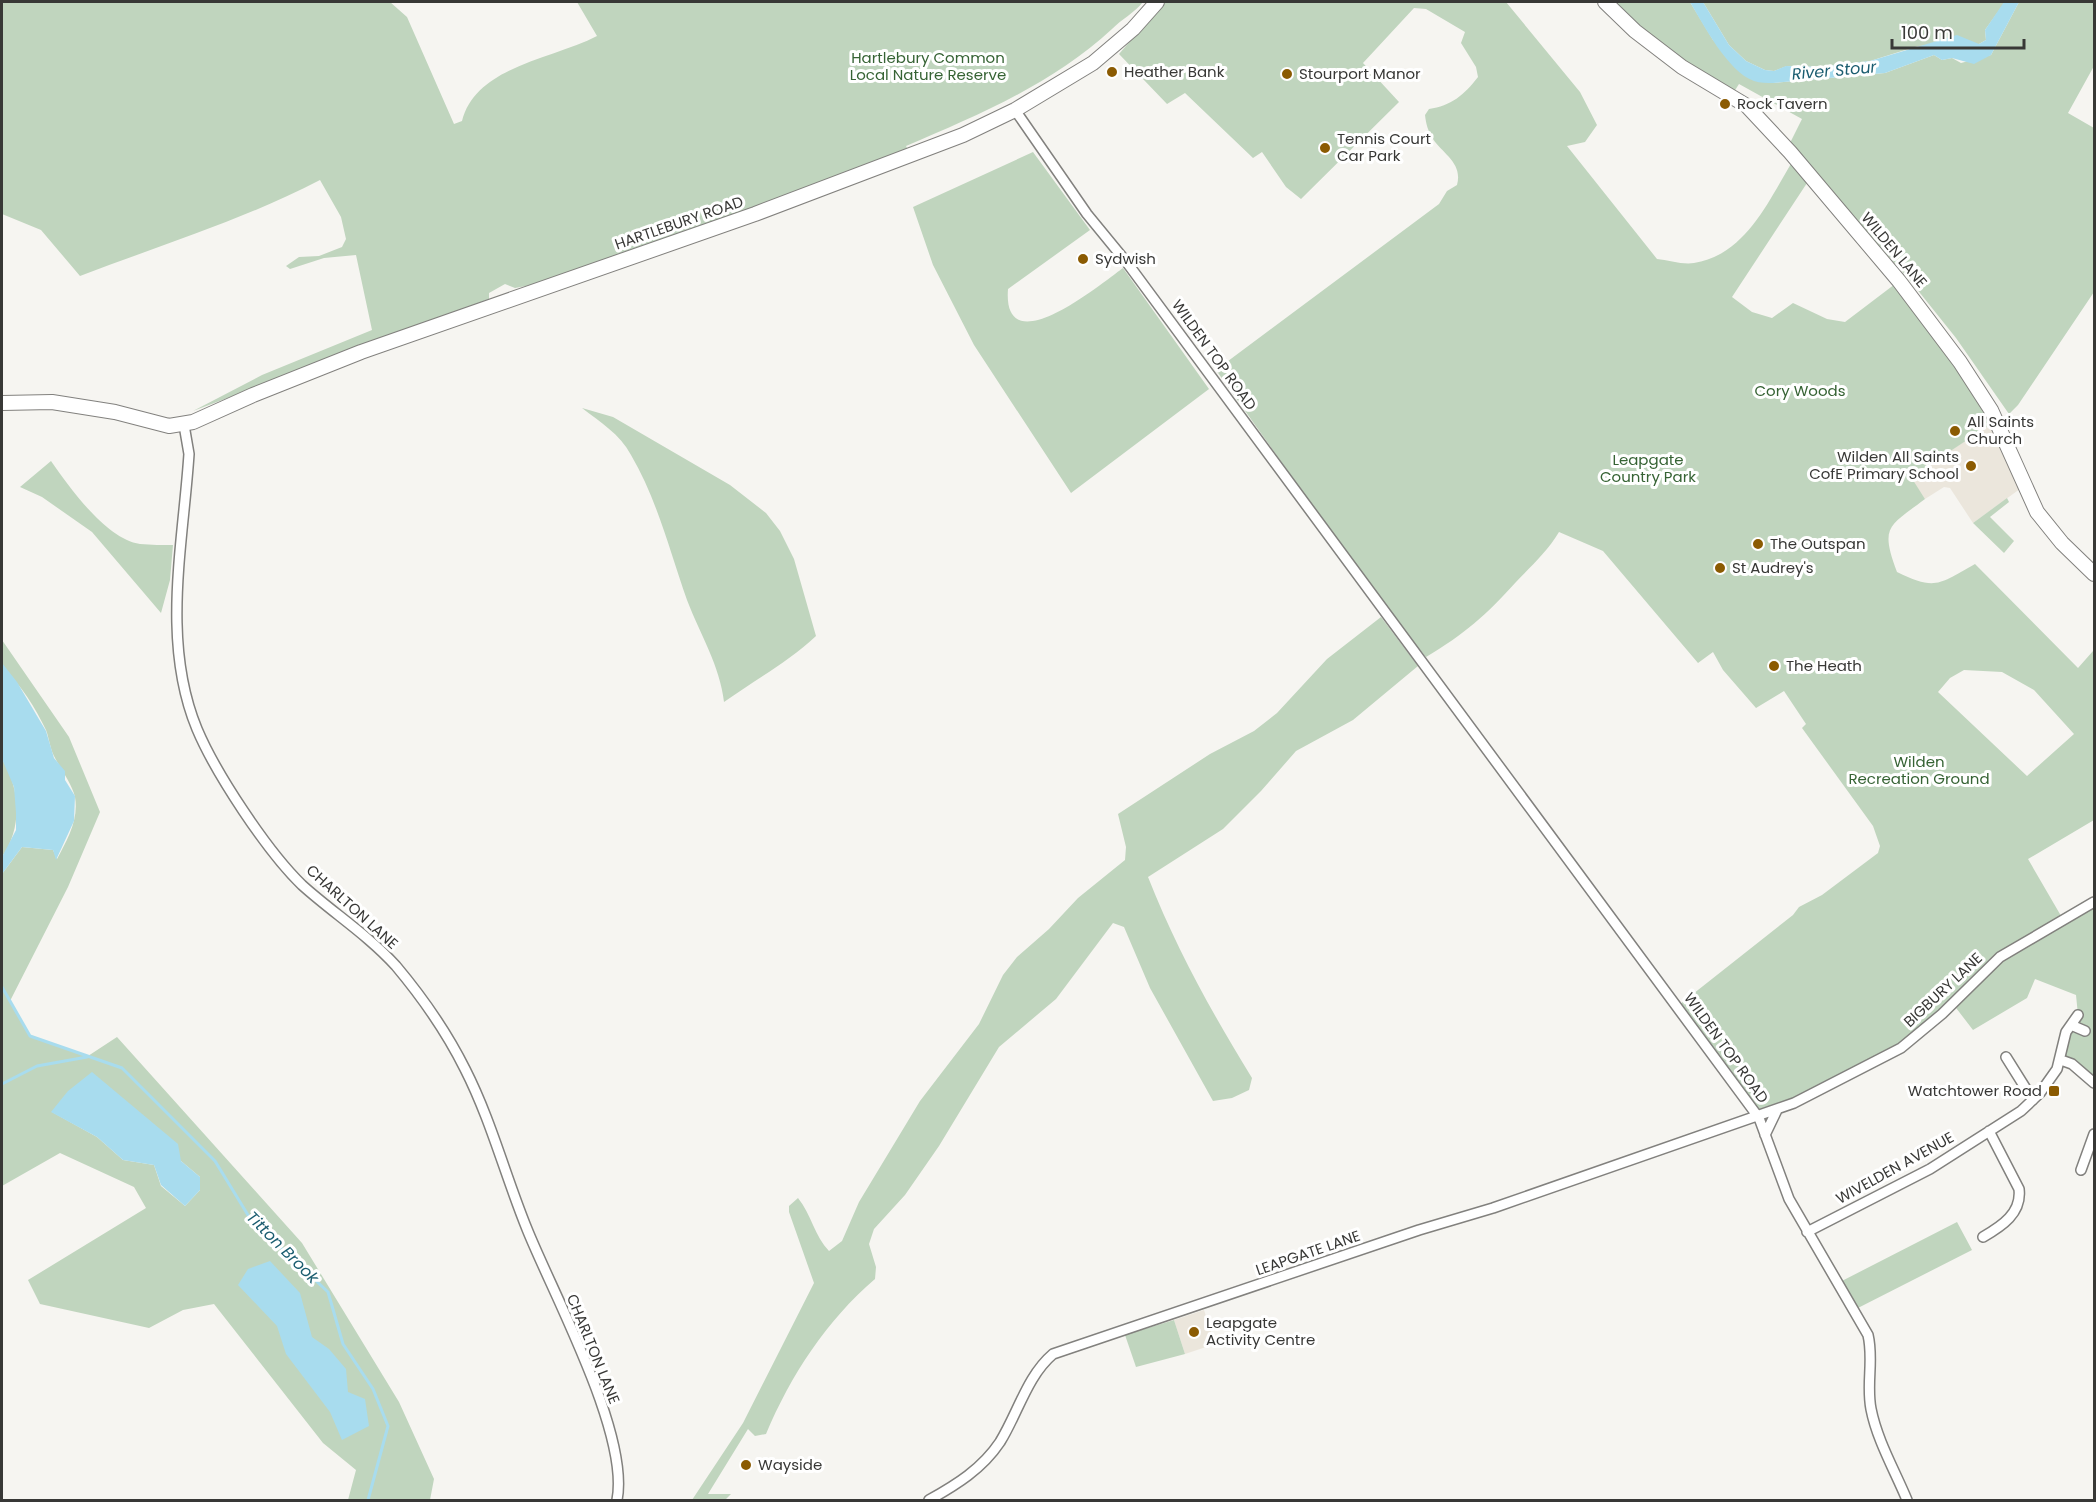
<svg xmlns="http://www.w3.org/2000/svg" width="2096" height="1502" font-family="Poppins,sans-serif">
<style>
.built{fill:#ebe6dc}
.green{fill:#c0d5be;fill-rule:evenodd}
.water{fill:#a8dcee}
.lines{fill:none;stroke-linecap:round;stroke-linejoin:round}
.stream{stroke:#a8dcee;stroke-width:3}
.street-casing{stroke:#82817e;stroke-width:12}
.secondary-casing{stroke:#82817e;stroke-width:16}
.street{stroke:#fff;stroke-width:9}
.secondary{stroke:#fff;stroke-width:14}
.poi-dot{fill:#8b5b02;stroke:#fff;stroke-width:2}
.labels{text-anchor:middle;stroke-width:6;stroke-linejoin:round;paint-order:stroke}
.park-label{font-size:15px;fill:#366334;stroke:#fff}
.poi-label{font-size:15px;fill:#383836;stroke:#fff;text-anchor:start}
.street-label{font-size:15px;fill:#383836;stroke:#fff}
.water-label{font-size:16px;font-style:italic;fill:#1b5d70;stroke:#fff}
</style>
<rect width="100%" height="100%" fill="#f6f5f1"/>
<path class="built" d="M1996 421 2024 486 1973 523 1950 488 1944 487 1925 499 1910 477Z
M1204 1310 1215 1344 1185 1354 1174 1320Z"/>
<path class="green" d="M2 2H390L407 17 454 124 462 121C476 66 553 59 597 36L577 2H1143C1134 13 1122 19 1112 29 1054 83 979 115 906 146L908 150 739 214 542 283 515 288 505 284 489 293V299L193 411 262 375 372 330 356 255 324 258 290 269 286 266 299 257 319 256 342 247 346 239 341 217 320 180C243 220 161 245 80 276L41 230 2 214Z
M1164 2H1506L1580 92 1597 125 1585 142 1567 146 1657 259C1668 260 1683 265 1694 263 1745 255 1768 202 1792 162L1809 180 1732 297 1752 312 1772 318 1793 303 1827 319 1845 322 1899 281 1996 421 1911 477 1925 499C1888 527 1880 526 1897 572 1936 591 1939 584 1975 564L2078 668 2093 651 2094 653V820L2028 859 2064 921 2094 902V1083L2061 1060 2066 1032 2078 1015 2076 995 2035 979 2027 998 1973 1030 1953 1004 1911 1041 1759 1118 1679 1005 1793 915 1799 907 1822 895 1878 853 1880 846 1873 826 1802 728 1806 724 1784 691 1756 708 1723 670 1713 652 1698 663 1603 551 1559 532C1547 552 1532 565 1516 582 1486 615 1465 634 1426 657L1385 608 1216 370 1439 204 1447 191 1457 185C1463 163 1443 154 1433 139 1428 131 1426 124 1425 115L1429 109C1451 106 1464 95 1478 77L1476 67 1461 43 1465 32 1426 9 1414 8 1363 63 1399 102 1301 199 1286 187 1262 152 1253 158 1185 93 1167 104 1119 54ZM1964 670 2002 672 2034 690 2074 734 2027 776 1938 692 1950 678Z
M1605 2H1690L1713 40 1773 83 1885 73 1934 55 1942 60 1952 58 1961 63 1991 55 2019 2H2094V66L2068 113 2094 128V292L2018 405 2009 414 1956 338 1908 278 1789 145 1802 119 1739 84 1732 95 1682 67Z
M1703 2H2005L1985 30 1986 40 1979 44 1918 46 1870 61 1822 67 1787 66 1774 71 1765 70 1746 61 1729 45Z
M1033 152 1090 230 1008 289C1002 366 1101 284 1123 268L1209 389 1071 493 974 345 933 265 913 207Z
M582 408 613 417 730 485 766 513 780 531 794 559 816 636C788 662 755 680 724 702 720 666 700 634 687 600 670 552 657 499 631 455 620 434 600 422 582 408Z
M51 461C70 488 106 539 140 544 151 545 163 545 173 545L170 580 161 613 92 532 42 497 20 487Z
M2007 498 2009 502 1990 517 2014 541 2004 553 1973 523Z
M1381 617 1418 666 1353 720 1296 751 1261 791 1223 829 1148 877C1176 948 1212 1013 1252 1078L1249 1090 1232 1098 1213 1101 1150 988 1124 927 1113 923 1056 999 999 1047 939 1146 905 1195 874 1229 869 1244 876 1267 875 1279C826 1321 791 1375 766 1434L755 1436 748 1429 708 1494H731L725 1500H692L743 1423 814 1283 789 1212V1206L798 1198C811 1214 815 1237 829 1251L842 1241 859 1202 920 1101 979 1024 1003 975 1017 957 1049 929 1078 898 1125 860 1126 847 1118 814 1210 754 1254 731 1277 713 1327 659Z
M2 640 69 737 100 812 68 887 10 1001 30 1036 88 1056 117 1037 302 1243 399 1402 434 1479 430 1500H348L356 1470 323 1443 214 1304 183 1310 149 1328 40 1304 28 1280 146 1208 134 1187 60 1153 2 1186V874L22 847 53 850 57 859C67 840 79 820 75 797 72 784 60 768 54 756 50 748 49 738 46 730 35 707 21 685 3 668ZM52 1112 181 1161 200 1177V1190L185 1206 161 1186 154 1165 123 1160 97 1137Z
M2 759C21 790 22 828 2 857Z
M1957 1222 1972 1250 1854 1310 1836 1284Z
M1174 1320 1185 1354 1136 1367 1125 1335Z"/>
<path class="water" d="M1690 2H1703L1729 45 1746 61 1765 70 1774 71 1786 66 1822 67 1870 61 1957 35 1979 44 1986 40 1985 30 2004 2H2019L1991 55 1974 64 1952 58 1942 60 1934 55 1885 73 1773 83C1767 83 1760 83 1754 81 1728 72 1703 24 1690 2Z
M2 663 17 682 46 731 54 758 65 771V780L75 796 74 821 56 860 53 850 22 847 2 874V857L16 830V813L14 787 2 759Z
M92 1072 178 1144 181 1161 200 1177V1190L185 1206 161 1185 154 1165 123 1160 97 1137 51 1112 68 1091Z
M270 1261 300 1293 312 1337 329 1349 346 1369 348 1392 365 1399 369 1426 342 1440 330 1412 286 1354 277 1326 238 1285 248 1269Z"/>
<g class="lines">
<path class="stream" d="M2 987 30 1036 122 1068 215 1161 251 1220 328 1292 343 1344 373 1389 388 1426 368 1500
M2 1084 37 1066 87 1057"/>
<g class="street-casing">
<path id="street" d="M1015 110 1087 214 1128 264 1759 1118 1789 1199 1868 1335C1874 1360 1866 1384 1871 1409 1877 1440 1895 1471 1907 1500
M184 425 189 454C183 545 161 642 197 729 216 774 267 851 302 885 333 913 368 935 396 966 422 997 447 1033 465 1069 491 1120 505 1175 527 1229 553 1294 630 1434 617 1500
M2071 1025 2085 1031
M2006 1057 2033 1100
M2061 1060 2072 1064 2094 1083
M1765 1135 1777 1110
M2081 1170 2094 1134
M1807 1232 1930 1169 2021 1111 2040 1093 2057 1069 2066 1032 2078 1015
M1983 1237C2002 1226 2022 1213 2019 1189L1989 1131
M929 1500C956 1485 982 1469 1000 1442 1018 1413 1027 1376 1053 1354L1419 1230 1493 1208 1794 1103 1901 1048 1942 1014 2000 957 2094 902"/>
</g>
<g class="secondary-casing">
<path id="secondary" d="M1605 2 1635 31 1682 67 1747 106 1790 152 1899 281 1960 362 1991 410 2037 512 2062 543 2094 574
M2 403 52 402 115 412 169 426 193 422 253 395 361 352 755 214 963 135 1015 110 1093 63 1133 29 1157 2"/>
</g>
<use href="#street" class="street"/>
<use href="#secondary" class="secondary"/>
</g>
<g class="poi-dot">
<circle cx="1112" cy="72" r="6"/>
<circle cx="1287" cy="74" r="6"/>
<circle cx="1725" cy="104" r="6"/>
<circle cx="1325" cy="148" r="6"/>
<circle cx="1083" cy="259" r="6"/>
<circle cx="1955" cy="431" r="6"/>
<circle cx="1971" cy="466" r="6"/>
<circle cx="1758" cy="544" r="6"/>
<circle cx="1720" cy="568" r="6"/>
<circle cx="1774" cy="666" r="6"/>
<rect x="2048" y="1085" width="12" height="12" rx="3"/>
<circle cx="1194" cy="1332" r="6"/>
<circle cx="746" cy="1465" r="6"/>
</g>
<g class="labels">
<g class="park-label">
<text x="928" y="63">Hartlebury Common<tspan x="928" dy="17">Local Nature Reserve</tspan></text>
<text x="1800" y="396">Cory Woods</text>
<text x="1648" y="465">Leapgate<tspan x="1648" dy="17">Country Park</tspan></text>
<text x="1919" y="767">Wilden<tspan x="1919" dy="17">Recreation Ground</tspan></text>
</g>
<g class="poi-label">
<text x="1124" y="77">Heather Bank</text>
<text x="1299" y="79">Stourport Manor</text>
<text x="1737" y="109">Rock Tavern</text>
<text x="1337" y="144">Tennis Court<tspan x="1337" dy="17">Car Park</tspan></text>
<text x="1095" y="264">Sydwish</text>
<text x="1967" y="427">All Saints<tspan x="1967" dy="17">Church</tspan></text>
<text x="1959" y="462" text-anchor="end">Wilden All Saints<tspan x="1959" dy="17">CofE Primary School</tspan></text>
<text x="1770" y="549">The Outspan</text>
<text x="1732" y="573">St Audrey's</text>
<text x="1786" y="671">The Heath</text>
<text x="2042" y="1096" text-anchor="end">Watchtower Road</text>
<text x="1206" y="1328">Leapgate<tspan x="1206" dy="17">Activity Centre</tspan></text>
<text x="758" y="1470">Wayside</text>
</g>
<g class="street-label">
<text transform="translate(679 223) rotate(-19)" y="5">HARTLEBURY ROAD</text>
<text transform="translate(1894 250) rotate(50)" y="5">WILDEN LANE</text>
<text transform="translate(1214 355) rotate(54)" y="5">WILDEN TOP ROAD</text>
<text transform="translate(352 907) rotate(42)" y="5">CHARLTON LANE</text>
<text transform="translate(1943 990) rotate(-43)" y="5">BIGBURY LANE</text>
<text transform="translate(1726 1048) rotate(54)" y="5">WILDEN TOP ROAD</text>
<text transform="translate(1895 1168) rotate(-29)" y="5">WIVELDEN AVENUE</text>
<text transform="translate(1308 1253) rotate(-19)" y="5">LEAPGATE LANE</text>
<text transform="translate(593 1349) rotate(68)" y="5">CHARLTON LANE</text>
</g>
<g class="water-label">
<text transform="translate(1834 70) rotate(-5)" y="6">River Stour</text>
<text transform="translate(283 1247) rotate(45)" y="6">Titton Brook</text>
</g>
</g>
<rect width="2096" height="1502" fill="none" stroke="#383836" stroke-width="6"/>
<path d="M1892 39v9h132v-9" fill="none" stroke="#383836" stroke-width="3"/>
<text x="1901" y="39" font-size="18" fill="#383836" stroke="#ffffff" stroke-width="4.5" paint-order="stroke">100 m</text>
</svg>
